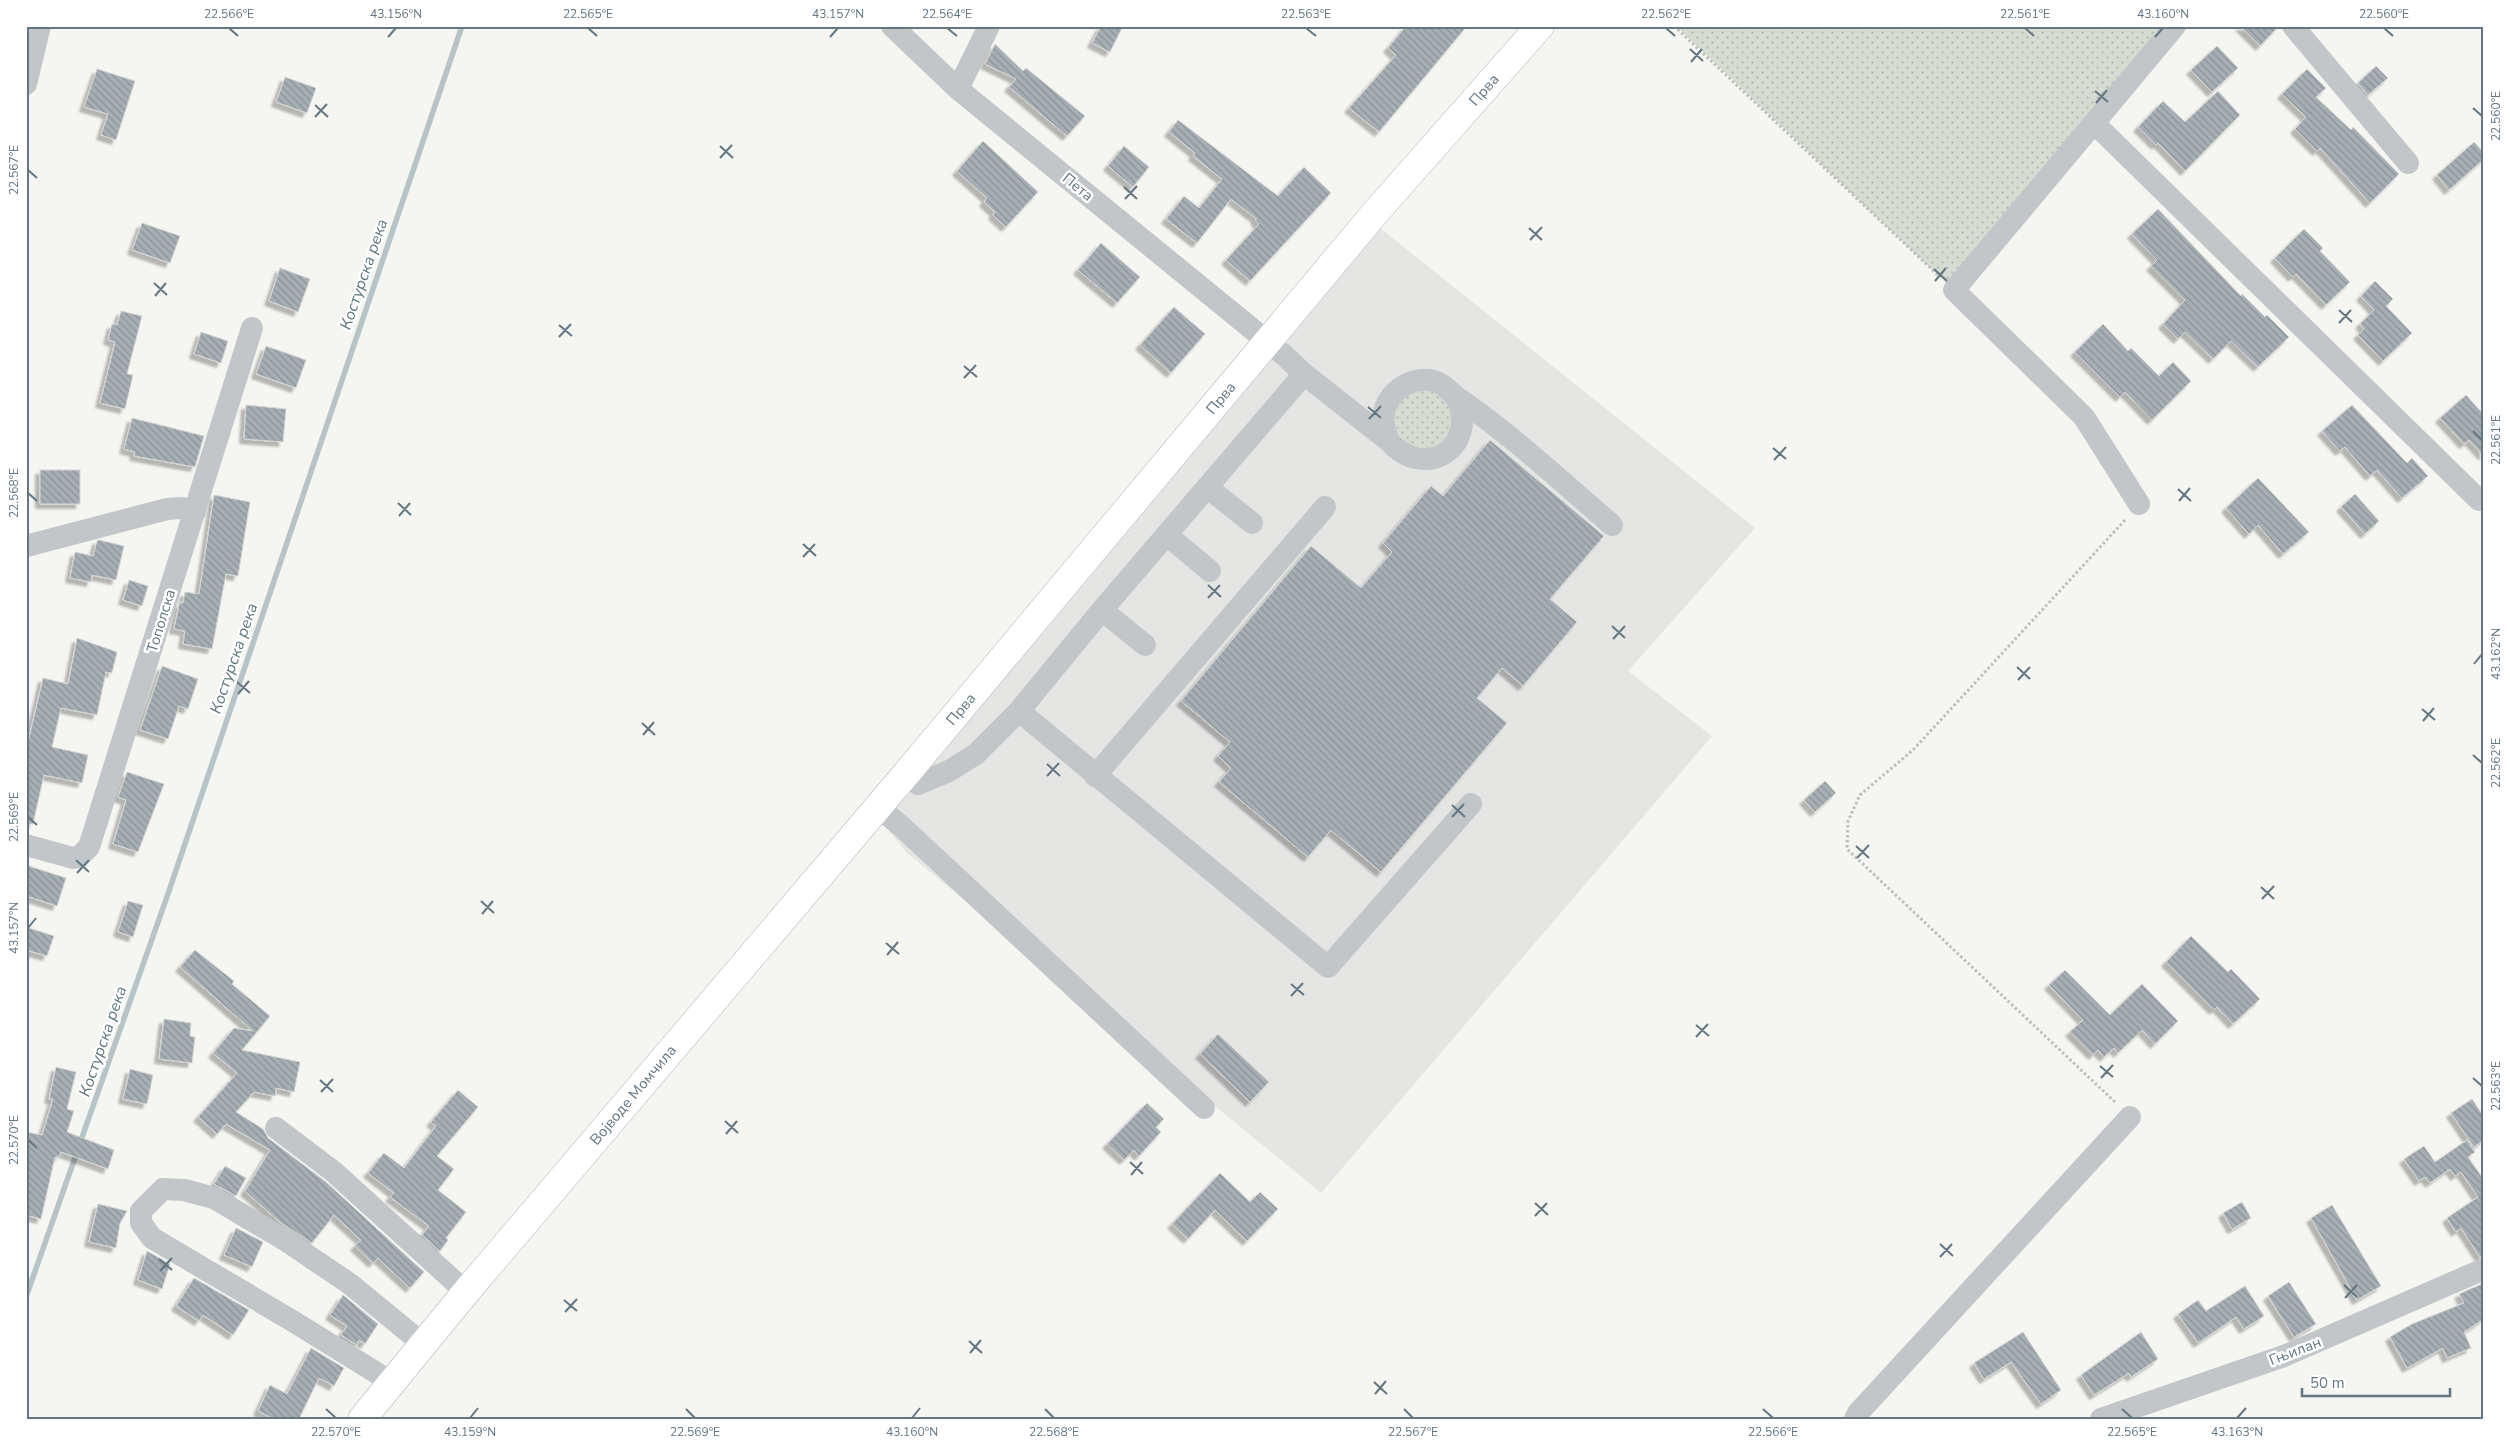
<svg xmlns="http://www.w3.org/2000/svg" width="2510" height="1445" font-family="'Nunito Sans',sans-serif">
<style>
.built{fill:#e5e6e4}
.grass{fill:url(#grass-dots)}
.lines{fill:none;stroke-linecap:round;stroke-linejoin:round}
.stream{stroke:#b7c4c7;stroke-width:5.5}
.building{fill:url(#building-back-hatch);stroke:#d6d6d4;filter:url(#shadow)}
.major-casing{stroke:#b3b8bb;stroke-width:29}
.path{stroke:#bcbec0;stroke-width:3;stroke-dasharray:2.5 2.5;stroke-linecap:butt}
.minor{stroke:#c2c6c9;stroke-width:22}
.major{stroke:#fff;stroke-width:28}
.ticks{fill:none;stroke:#647682;stroke-width:2}
.labels{text-anchor:middle;stroke-width:5;stroke-linejoin:round;paint-order:stroke}
.street-label{font-size:15px;fill:#647682;stroke:#fff}
.water-label{font-size:16px;font-style:italic;fill:#5f787f;stroke:#fff}
.neatline{fill:none;stroke:#647682;stroke-width:2}
.ticks-label{font-size:12px;text-anchor:middle;fill:#647682}
</style>
<defs>
<pattern id="grass-dots" width="8" height="8" patternUnits="userSpaceOnUse" patternTransform="scale(1.25)"><rect width="8" height="8" fill="#d6dcd2"/><path d="M2 2h.1M6 6h.1" fill="none" stroke="#b1b7b0" stroke-width="1.8" stroke-linecap="round"/></pattern>
<pattern id="building-back-hatch" width="6" height="6" patternUnits="userSpaceOnUse" patternTransform="scale(1.25)"><rect width="6" height="6" fill="#a7afb4"/><path d="M-1 5l2 2M0 0l6 6M5-1l2 2" fill="none" stroke="#8c9398"/></pattern>
<filter id="shadow"><feDropShadow dx="-4.5" dy="4.5" stdDeviation="1" flood-color="#0004"/></filter>
</defs>
<rect width="100%" height="100%" fill="#f5f5f1"/>
<path class="built" d="M1375 224 1755 528 1628 671 1712 736 1321 1193 907 853 875 814Z"/>
<path class="grass" d="M1676 26H2179L1962 298Z
M1395 419a29 29 0 1 1 58 0a29 29 0 1 1-58 0Z"/>
<g class="lines">
<path class="stream" d="M80 1143 169 891 462 26
M26 1297 77 1152"/>
</g>
<path class="building" d="M1101 26H1123L1110 52 1092 43Z
M1406 26H1467L1379 132 1349 108 1396 55 1388 48Z
M2240 26H2279L2260 46Z
M995 44 1023 71 1026 68 1085 116 1067 136 1009 87 1016 79 985 64Z
M2217 46 2238 68 2212 92 2191 70Z
M2376 66 2388 78 2368 95 2358 83Z
M97 69 135 81 116 140 101 135 108 114 84 107Z
M2307 69 2326 88 2316 97 2351 130 2353 127 2399 174 2370 203 2320 148 2317 151 2295 129 2306 117 2282 94Z
M285 77 316 88 307 113 276 102Z
M2218 91 2240 115 2185 171 2158 143 2156 145 2138 127 2163 101 2185 122Z
M1178 120 1278 196 1304 167 1331 193 1250 281 1226 260 1259 224 1255 220 1257 219 1231 199 1197 243 1166 219 1184 196 1199 208 1222 179 1193 156 1195 153 1169 132Z
M983 141 1038 192 1006 227 993 215 995 212 984 202 987 198 957 171Z
M2474 142 2484 153V159L2449 190 2437 175Z
M1124 146 1149 167 1133 187 1108 166Z
M2158 209 2241 296 2242 294 2265 317 2267 315 2289 337 2258 367 2231 341 2213 359 2185 332 2178 339 2163 324 2185 300 2151 266 2157 260 2132 234Z
M142 223 180 236 170 263 132 250Z
M2304 229 2323 248 2320 251 2350 282 2326 305 2296 274 2293 277 2275 258Z
M1101 243 1140 277 1117 303 1078 270Z
M280 268 310 279 298 312 269 301Z
M2375 281 2393 299 2386 306 2412 333 2383 361 2358 335 2364 329 2360 324 2374 310 2361 296Z
M1174 307 1205 334 1171 373 1140 345Z
M121 311 142 316 127 374 133 375 125 409 100 403 115 342 108 340 112 324 117 325Z
M2103 324 2128 351 2131 348 2159 376 2173 362 2191 381 2152 420 2125 392 2120 397 2075 352Z
M201 332 228 341 221 363 194 354Z
M266 346 306 360 296 388 256 374Z
M2466 395 2484 415V456L2469 440 2464 444 2440 418Z
M246 405 286 409 283 442 244 439Z
M2352 405 2407 463 2412 458 2428 476 2402 498 2377 470 2370 476 2345 447 2340 451 2322 431Z
M132 418 204 436 195 467 134 456 135 452 124 449Z
M1490 440 1604 536 1550 599 1577 622 1523 686 1502 668 1477 698 1507 723 1381 872 1331 830 1308 857 1219 782 1231 768 1218 756 1230 742 1181 701 1311 546 1361 588 1392 552 1383 543 1431 486 1443 496Z
M40 470H80V504H40Z
M2258 478 2309 532 2283 554 2258 525 2249 534 2226 508Z
M2355 494 2379 521 2365 534 2341 507Z
M214 495 250 502 238 576 226 574 212 649 183 644 185 631 174 629 179 605 180 603H183L185 592 199 594Z
M99 540 124 546 116 580 92 575 91 582 70 578 75 552 93 556 97 541Z
M129 580 148 586 142 606 123 600Z
M77 638 117 652 112 673 106 672 97 715 61 708 52 747 88 755 82 783 44 775 33 824H26V738H29L43 678 68 684Z
M162 666 198 679 188 709 179 706 168 739 140 730Z
M127 772 164 784 138 852 113 844 126 800 118 797Z
M1825 781 1836 793 1815 812 1804 800Z
M26 865 66 878 57 906 26 896Z
M128 901 143 905 133 937 118 932Z
M26 927 54 936 47 956 26 950Z
M2191 936 2228 972 2231 969 2260 999 2233 1024 2217 1007 2214 1010 2166 962Z
M195 950 234 981 232 984 270 1016 242 1050 300 1062 294 1092 276 1088 275 1096 254 1092 236 1112 263 1129 268 1138 326 1182 424 1272 410 1288 378 1258 373 1263 355 1246 361 1240 334 1215 312 1243 281 1223 245 1191 270 1150 226 1124 217 1134 198 1117 237 1073 213 1053 234 1028 253 1031 180 967Z
M2065 970 2110 1015 2142 984 2178 1021 2155 1044 2142 1030 2118 1053 2114 1048 2104 1057 2098 1050 2093 1055 2070 1032 2083 1020 2049 985Z
M164 1019 191 1023 190 1036 195 1037 192 1063 159 1059Z
M1218 1034 1269 1082 1250 1102 1200 1054Z
M56 1067 76 1072 67 1109 74 1111 67 1132 114 1150 108 1169 61 1152 59 1157H55L41 1219 26 1215V1132L42 1135 53 1099H49Z
M130 1069 153 1075 147 1104 123 1099Z
M458 1090 478 1107 437 1156 454 1169 438 1190 466 1212 446 1238 448 1240 440 1251 422 1235 429 1226 390 1197 394 1193 368 1173 384 1153 404 1168 436 1126 431 1122Z
M2472 1099 2484 1117V1140L2474 1147 2451 1113Z
M1147 1103 1164 1119 1156 1127 1161 1132 1139 1156 1134 1150 1124 1160 1107 1144Z
M2467 1140 2475 1152 2468 1157 2484 1180V1256L2480 1257 2461 1228 2456 1232 2447 1218 2478 1197 2461 1172 2455 1176 2450 1169 2430 1183 2425 1177 2419 1181 2404 1159 2424 1146 2435 1162Z
M225 1166 246 1178 236 1196 214 1184Z
M1220 1173 1250 1202 1260 1192 1278 1209 1247 1241 1215 1210 1188 1239 1172 1224Z
M2242 1202 2251 1218 2232 1229 2223 1213Z
M98 1204 127 1211 120 1223 116 1248 89 1242Z
M2332 1205 2381 1286 2357 1300 2311 1218Z
M236 1228 263 1242 252 1267 224 1255Z
M147 1251 170 1264 162 1289 138 1280Z
M194 1278 249 1310 233 1335 203 1315 199 1321 176 1306Z
M2289 1282 2316 1324 2294 1337 2268 1296Z
M2484 1283V1319L2464 1332 2471 1348 2447 1358 2443 1348 2407 1368 2390 1337 2412 1324 2464 1303 2459 1294Z
M2245 1286 2264 1316 2244 1329 2236 1317 2198 1343 2178 1314 2198 1300 2206 1311Z
M343 1295 378 1324 365 1344 359 1340 357 1345 341 1335 347 1326 330 1315Z
M2023 1332 2061 1390 2041 1404 2011 1362 1984 1379 1974 1363Z
M2141 1332 2158 1359 2131 1377 2129 1373 2094 1395 2081 1375Z
M311 1348 344 1368 334 1386 319 1378 299 1419H274L258 1411 270 1385 287 1394Z"/>
<g class="lines">
<g class="major-casing">
<path id="major" d="M362 1419 466 1292 906 774 1375 213 1540 26"/>
</g>
<path class="path" d="M1674 26 1939 276
M2115 1102 1847 849 1848 821 1860 795 1913 750 2126 519"/>
<path class="minor" d="M892 26 958 89 1284 355 1304 374 1389 441C1425 482 1479 447 1457 398
M2175 26 2094 123 2479 500
M2293 26 2408 163
M26 84 40 26
M958 89 989 26
M2094 123 1954 290 2084 417 2139 504
M1389 441C1383 427 1380 411 1391 397 1401 384 1417 377 1434 381 1445 384 1450 393 1459 399 1513 436 1562 482 1612 525
M1207 487 1252 523
M1167 535 1210 571
M26 546 167 509 182 508 195 512
M1102 610 1145 645
M1019 711 1328 967 1471 804
M906 774 918 784 949 771 976 754 1019 711 1102 610 1304 374
M1095 776 1325 507
M878 807 901 826 1204 1108
M26 845 73 858 79 857 89 847 252 328
M276 1128 334 1172 466 1292
M393 1383 291 1320 152 1238 141 1223V1211L163 1189 184 1190 214 1198 285 1240 350 1284 423 1344
M1855 1419 1858 1413 2130 1117
M2101 1419 2284 1356 2484 1269"/>
<use href="#major" class="major"/>
</g>
<path class="ticks" d="M229 28 238 36M588 28 597 36M947 28 957 36M1306 28 1316 36M1666 28 1675 36M2025 28 2034 36M2384 28 2393 36M388 37 396 28M830 37 838 28M2155 37 2163 28M1690 49 1703 61M1691 62 1702 49M2095 91 2108 102M2096 103 2107 90M315 105 328 117M2473 108 2482 116M315 117 327 104M720 146 733 158M720 158 732 145M28 170 37 178M1124 187 1137 199M1125 199 1137 186M1529 228 1542 240M1530 240 1542 227M1934 269 1947 281M1935 281 1946 268M154 283 167 295M155 296 166 283M2339 310 2352 322M2339 323 2351 310M559 325 572 336M559 337 571 324M964 366 977 377M964 378 976 365M1368 407 1381 418M1369 419 1381 406M2473 431 2482 440M1773 448 1786 459M1774 460 1786 447M2178 489 2191 501M28 493 37 501M2179 501 2190 488M398 503 411 515M399 516 410 503M803 544 816 556M803 557 815 544M1208 585 1221 597M1208 598 1220 585M1612 626 1625 638M1613 639 1625 626M2474 664 2482 654M2017 667 2030 679M2018 680 2030 667M237 682 250 693M238 694 249 681M2422 709 2435 720M2423 721 2434 708M642 723 655 735M643 735 654 722M2473 755 2482 763M1047 764 1060 776M1047 776 1059 763M1452 805 1465 817M28 817 37 825M1452 817 1464 804M1856 846 1869 858M1857 858 1869 845M76 860 89 872M77 873 89 860M2261 887 2274 899M2262 899 2274 886M481 901 494 913M482 914 493 901M28 928 36 918M886 943 899 954M887 955 898 942M1291 984 1304 995M1291 996 1303 983M1696 1025 1709 1036M1696 1037 1708 1024M2100 1066 2113 1077M2101 1078 2113 1065M2473 1078 2482 1086M320 1080 333 1092M321 1092 333 1079M725 1121 738 1133M726 1134 737 1121M28 1140 37 1148M1130 1162 1143 1174M1131 1175 1142 1162M1535 1203 1548 1215M1535 1216 1547 1203M1940 1244 1953 1256M1940 1257 1952 1244M159 1259 172 1270M160 1271 172 1258M2344 1285 2357 1297M2345 1298 2357 1285M564 1300 577 1311M565 1312 577 1299M969 1341 982 1353M970 1353 981 1340M1374 1382 1387 1394M1375 1394 1386 1381M326 1409 336 1418M686 1409 695 1418M1045 1409 1054 1418M1404 1409 1413 1418M1763 1409 1773 1418M2122 1409 2132 1418M470 1418 478 1408M912 1418 920 1408M2237 1418 2246 1408"/>
<g class="labels">
<g class="street-label">
<text transform="translate(1484 90) rotate(-49)" y="5">Прва</text>
<text transform="translate(1078 187) rotate(39)" y="5">Пета</text>
<text transform="translate(1221 398) rotate(-50)" y="5">Прва</text>
<text transform="translate(161 621) rotate(-73)" y="5">Тополска</text>
<text transform="translate(961 709) rotate(-50)" y="5">Прва</text>
<text transform="translate(633 1095) rotate(-50)" y="5">Војводе Момчила</text>
<text transform="translate(2295 1351) rotate(-21)" y="5">Гњилан</text>
</g>
<g class="water-label">
<text transform="translate(363 274) rotate(-71)" y="6">Костурска река</text>
<text transform="translate(233 658) rotate(-71)" y="6">Костурска река</text>
<text transform="translate(102 1041) rotate(-71)" y="6">Костурска река</text>
</g>
</g>
<rect width="2510" height="1445" fill="none" stroke="#ffffff" stroke-width="55"/>
<path d="M2302 1388v8h148v-8" fill="none" stroke="#647682" stroke-width="2.5"/>
<text x="2310" y="1388" font-size="15" fill="#647682" stroke="#ffffff" stroke-width="4" paint-order="stroke">50 m</text>
<rect x="28" y="28" width="2454" height="1390" class="neatline"/>
<g class="ticks-label">
<text x="229" y="18">22.566°E</text>
<text x="396" y="18">43.156°N</text>
<text x="588" y="18">22.565°E</text>
<text x="838" y="18">43.157°N</text>
<text x="947" y="18">22.564°E</text>
<text x="1306" y="18">22.563°E</text>
<text x="1666" y="18">22.562°E</text>
<text x="2025" y="18">22.561°E</text>
<text x="2163" y="18">43.160°N</text>
<text x="2384" y="18">22.560°E</text>
<text transform="translate(2496 116) rotate(-90)" y="4">22.560°E</text>
<text transform="translate(14 170) rotate(-90)" y="4">22.567°E</text>
<text transform="translate(2496 440) rotate(-90)" y="4">22.561°E</text>
<text transform="translate(14 493) rotate(-90)" y="4">22.568°E</text>
<text transform="translate(2496 654) rotate(-90)" y="4">43.162°N</text>
<text transform="translate(2496 763) rotate(-90)" y="4">22.562°E</text>
<text transform="translate(14 817) rotate(-90)" y="4">22.569°E</text>
<text transform="translate(14 928) rotate(-90)" y="4">43.157°N</text>
<text transform="translate(2496 1086) rotate(-90)" y="4">22.563°E</text>
<text transform="translate(14 1140) rotate(-90)" y="4">22.570°E</text>
<text x="336" y="1436">22.570°E</text>
<text x="470" y="1436">43.159°N</text>
<text x="695" y="1436">22.569°E</text>
<text x="912" y="1436">43.160°N</text>
<text x="1054" y="1436">22.568°E</text>
<text x="1413" y="1436">22.567°E</text>
<text x="1773" y="1436">22.566°E</text>
<text x="2132" y="1436">22.565°E</text>
<text x="2237" y="1436">43.163°N</text>
</g>
</svg>
